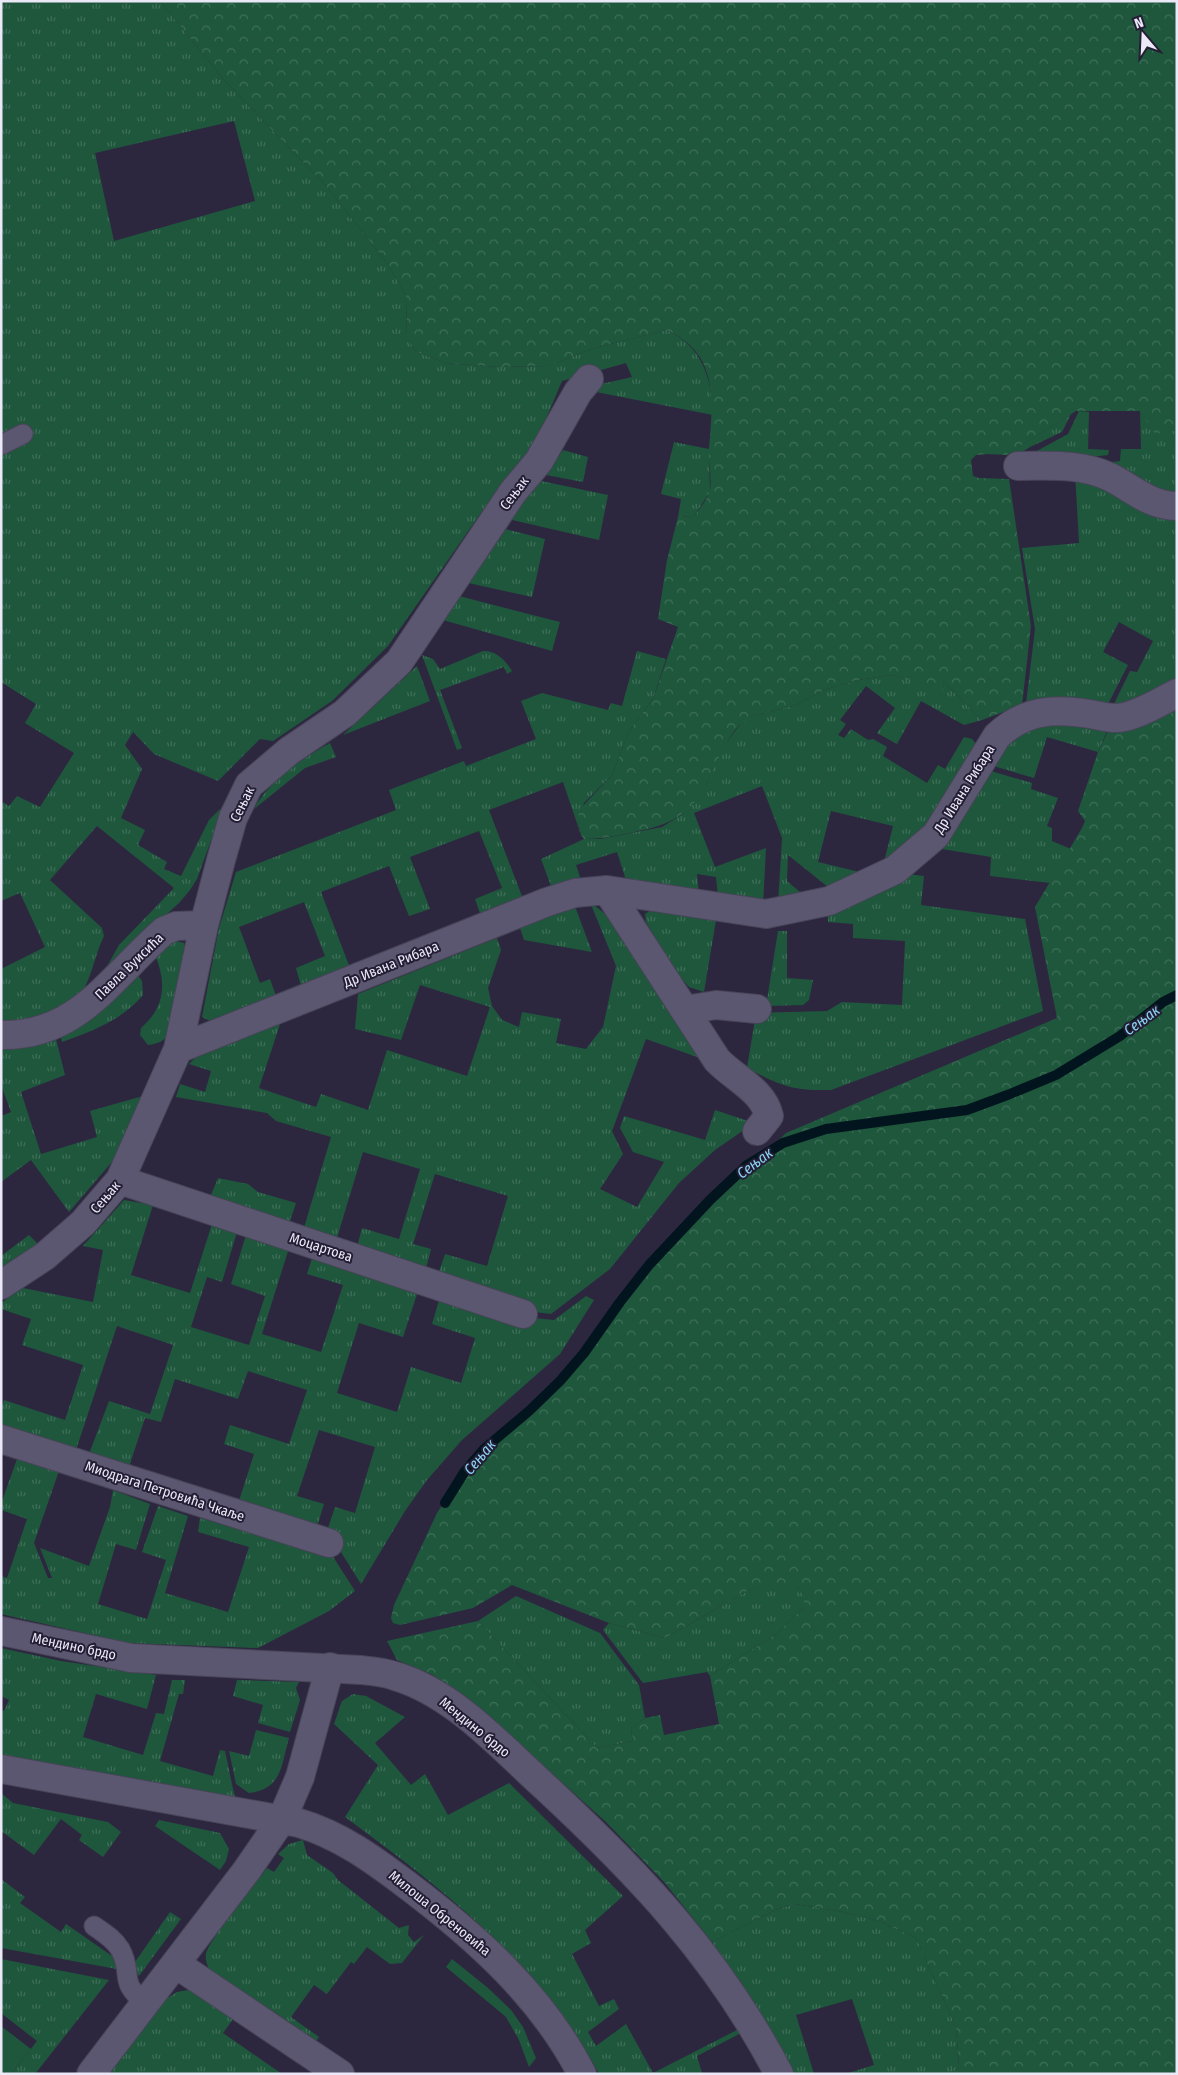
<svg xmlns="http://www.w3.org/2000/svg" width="1178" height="2075" font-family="'Fira Sans Condensed',sans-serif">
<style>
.grass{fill:url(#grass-tufts);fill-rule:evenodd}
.forest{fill:url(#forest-crowns)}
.park{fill:#1e573c}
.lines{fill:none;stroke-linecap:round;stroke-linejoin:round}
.stream{stroke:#02151e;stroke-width:10}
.lane-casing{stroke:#484458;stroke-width:21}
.street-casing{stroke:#484458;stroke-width:30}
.secondary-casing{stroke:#484458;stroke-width:30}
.lane{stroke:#5c5771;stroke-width:19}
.street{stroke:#5c5771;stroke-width:28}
.secondary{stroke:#5c5771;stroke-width:28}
.labels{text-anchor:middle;stroke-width:4;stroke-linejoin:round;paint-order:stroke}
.street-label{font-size:14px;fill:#ebe8f8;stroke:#231e34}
.water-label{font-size:15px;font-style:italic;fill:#8bd5f6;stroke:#231e34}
</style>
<defs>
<pattern id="grass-tufts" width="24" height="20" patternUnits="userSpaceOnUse" patternTransform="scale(1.25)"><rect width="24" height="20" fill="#1e573c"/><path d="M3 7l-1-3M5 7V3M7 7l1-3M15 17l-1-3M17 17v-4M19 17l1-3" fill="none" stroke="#3f6f59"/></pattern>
<pattern id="forest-crowns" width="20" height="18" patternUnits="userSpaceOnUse" patternTransform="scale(1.25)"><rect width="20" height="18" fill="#1e573c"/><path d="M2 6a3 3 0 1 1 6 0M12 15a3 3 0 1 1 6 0" fill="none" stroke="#3f6f59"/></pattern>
</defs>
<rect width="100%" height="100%" fill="#2c273f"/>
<path class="grass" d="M1 1H160L224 80 326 186 388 264 406 296 407 335 415 351 446 363 500 367 549 366 591 349 666 330C702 345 712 379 713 415L596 392 597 385 632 377 626 363 562 381 537 440 499 487 388 646 332 701 273 741 260 739 218 781 154 754 133 732 125 745 142 769 121 818 145 830 138 845 167 862 164 869 181 876 209 820 220 809 221 813 197 879 190 890 179 903 105 970 119 945 174 888 97 826 50 880 102 928 104 936C96 952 93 971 85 987 73 1008 25 1023 1 1021V969L45 947 20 893 1 901V801L9 806 17 796 40 807 74 753 25 723 36 704 1 682ZM234 121 255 201 114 241 95 153Z
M1079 411 1089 412 1088 449 1109 450 1108 455 1072 459 1024 458 1068 434Z
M1140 411 1156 433 1177 430V500L1096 464 1120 461 1121 449H1141Z
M1071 414 1062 432 1030 447 1016 456 1006 455Z
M674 442 709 449 710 492 694 516 678 517 681 499 661 494Z
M563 450 588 457 583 482 546 475Z
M1075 472 1177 511V684L1111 710 1130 671 1137 672 1153 641 1119 622 1103 652 1128 665 1105 710 1026 704 1035 629 1022 548 1079 543Z
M541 481 608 495 599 540 508 519Z
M501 528 545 539 532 597 464 582Z
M455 595 560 622 552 651 443 620Z
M483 651C497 651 505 660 512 671L507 674 504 667 440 690 462 748 457 750 422 655 433 659 440 669Z
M637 651 666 659 653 699 629 731 612 775 584 803 578 821 581 835 563 782 489 810 523 899 481 916 475 899 502 888 479 831 410 857 430 909 409 916 389 866 321 892 350 968 301 986 296 968 325 956 304 902 239 927 260 983 270 979 276 996 210 1021 202 1017 219 928 236 872 396 810 389 790 464 761 466 766 536 739 521 701 542 693 608 710 611 703 622 706Z
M417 666 430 701 343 735Z
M892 675 944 689 942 680 982 720 964 725 921 701 897 744 877 733 895 708 866 686 840 720 846 724 838 735 844 738 851 729 868 740 873 739 887 747 883 756 927 783 938 765 945 769 964 737 972 739 977 745 933 830 884 862 893 826 831 811 818 862 872 875 833 891 788 855 787 881 807 898 778 904 782 838 762 786 694 813 715 867 766 848 763 905 718 897 716 877 697 874 699 895 626 880 617 852 576 865 580 877 551 886 541 859 584 839H600L662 827 683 814 707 783 721 749 743 721 749 717 796 705 824 690 858 680Z
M1044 719 1109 727 1098 752 1047 737 1034 778 987 764 1001 739Z
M330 743 336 757 305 768 254 809C268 781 303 758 330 743Z
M984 769 1032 783 1031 789 1058 798 1047 826 1052 828V841L1071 849 1050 883 990 876 991 857 936 848Z
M906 874 924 876 921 905 1025 919 1043 1011 831 1090C793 1091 781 1086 747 1068L756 1013 827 1011 842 1002 902 1005 905 941 853 938V924L828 922V913Z
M590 902 614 921 700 1058 646 1039 612 1131 623 1154 600 1189 637 1207 664 1162 633 1152 620 1128 624 1116 705 1140 715 1110 754 1123 715 1150 679 1183 610 1269 551 1314 527 1311 439 1272 445 1254 487 1266 508 1196 435 1174 413 1244 431 1249 426 1268 357 1247 362 1228 399 1239 420 1169 363 1152 336 1241 303 1231 331 1137 276 1121 267 1113 176 1097 180 1084 205 1092 211 1071 189 1064 196 1057 280 1024 259 1088 316 1107 321 1094 368 1110 387 1050 467 1076 490 1007 420 985 401 1040 355 1029 358 994 497 938 501 950 488 988 492 1006 502 1020 519 1027 522 1012 561 1019 556 1043 586 1049 603 1027 616 966Z
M568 907 576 909 592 952 524 940 520 928 522 923Z
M651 910 716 920 704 992 689 987 673 969 646 922 645 914Z
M778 931H787V978L813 980 809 1000 803 1005 766 1006Z
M176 941 184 943 187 952 170 1033C164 1041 158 1044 148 1045L140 1035 141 1028C165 1007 167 983 155 955L165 945Z
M138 975 142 981 143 995C122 1020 93 1031 62 1042L60 1033 102 1009Z
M55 1035 65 1075 21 1092 41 1154 97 1137 90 1111 143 1096 117 1156 69 1212 31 1160 1 1182V1116L11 1112 1 1085V1044Z
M218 1178 248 1184 258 1192 296 1203 288 1227 209 1200Z
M124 1200 153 1205 131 1275 190 1293 212 1224 237 1232 222 1282 207 1277 191 1327 249 1345 265 1296 231 1284 246 1235 289 1248 262 1334 321 1352 343 1285 307 1274 313 1255 419 1288 403 1337 359 1323 337 1393 397 1412 411 1367 461 1383 475 1338 432 1324 440 1297 524 1317 554 1320 586 1296 594 1300 560 1354 462 1440 427 1480 405 1511 361 1584 334 1541 326 1534 335 1507 355 1513 375 1447 319 1430 297 1496 324 1504 316 1530 238 1504 254 1454 224 1444 230 1425 289 1444 307 1390 248 1371 238 1399 175 1379 161 1422 145 1418 129 1467 89 1454 109 1401 150 1414 173 1345 117 1326 76 1450 1 1425V1409L4 1400 65 1420 83 1365 22 1345 31 1319 1 1309V1303L23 1288 93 1302 103 1250 83 1246Z
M29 1235 40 1246 1 1273V1256Z
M17 1459 59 1471 34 1543 48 1578H52L40 1548 89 1566 110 1507 113 1490 150 1504 136 1550 116 1544 98 1604 147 1619 166 1560 142 1552 158 1506 188 1516 165 1593 228 1612 249 1547 198 1532 200 1518 325 1555 330 1552 355 1591 329 1611 258 1648 128 1643 1 1614V1576L7 1578 27 1519 1 1510V1504Z
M774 1586H797L804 1596V1607L776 1634 710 1676 707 1672 643 1683 603 1630 609 1623 665 1638 751 1589Z
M516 1596 600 1633 639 1685 645 1718 631 1728 633 1741 597 1748 478 1621Z
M1 1648 61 1661 156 1675 147 1709 96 1694 83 1737 143 1755 156 1713 164 1714 172 1680H185L183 1694H179L160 1761 213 1776 220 1750 225 1751 235 1798 1 1756V1710L4 1711 9 1700 1 1696Z
M237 1680 299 1682 296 1688 300 1700 290 1732 258 1723 263 1705 233 1696Z
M353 1694 366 1696 405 1717 375 1743 411 1785 425 1774 448 1815 509 1783 623 1896 585 1930 591 1943 572 1954 599 2006 614 1999 619 2009 588 2032 596 2046 626 2024 653 2073 741 2028 743 2032 697 2056 702 2073 698 2074H599C543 1965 441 1888 345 1817L378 1765 334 1724 342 1701Z
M256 1730 289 1738C281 1766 282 1789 249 1793L236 1784 229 1751 249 1756Z
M1 1793 13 1803 108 1822 121 1832 103 1857 79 1840 82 1835 61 1819 34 1855 1 1831Z
M159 1820 220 1833 229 1849 226 1861 220 1870 155 1826Z
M303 1840 307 1855 333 1873 338 1880 399 1928 409 1925 408 1935 414 1942 424 1935 402 1963 390 1964 367 1947 354 1964 351 1962 327 1994 314 1985 291 2017 319 2037 316 2041 273 2011 269 2016 209 1969C207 1965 205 1959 206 1954 208 1940 256 1883 267 1868L274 1872 284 1858 278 1854 289 1844Z
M1 1879 25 1897 20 1903 61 1932 66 1924 112 1956 117 1969 1 1948Z
M795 1904 843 1912 879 1921 916 1938 956 2027 959 2067 951 2074H845L874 2065 852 1999 796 2015 814 2074H791L712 1942 775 1910Z
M170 1912 181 1919 139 1976 134 1969 135 1962Z
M1 1959 109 1980 35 2074 12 2073 37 2041 1 2013Z
M452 1959 488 1988 511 2010 523 2027 536 2058 529 2067 519 2040 506 2017 446 1967Z
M188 1990H193L236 2015 223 2033 282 2074H108L166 1999 177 1992Z"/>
<path class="forest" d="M160 1H1177V430L1155 434 1140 411H1076L1006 455 988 454 976 455 971 460 973 476 979 478 1009 479 1031 626 1022 705 982 720 943 681 944 690 892 675 858 680 824 690 796 705 750 717C732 728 723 748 715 766 694 813 679 823 630 833 614 836 600 839 584 839L581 835 578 821 579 810 612 775 629 731 653 699 678 627 658 619 667 560 678 517 694 516C699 509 708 499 710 490 712 477 708 462 709 448 713 402 719 352 666 330L591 349 549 366 500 367 446 363 415 351 407 336 406 296 388 264 326 186 224 80Z
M1177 702V2074H951L959 2067 956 2027 916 1938 879 1921 843 1912 795 1904 775 1910 712 1942 665 1883 606 1822 467 1697 431 1674 397 1660 387 1641 478 1621 597 1748 633 1741 631 1728 645 1718 660 1715 664 1735 719 1724 710 1676 776 1634 804 1607V1596L797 1586 751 1589 665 1638 609 1623 512 1585 473 1608 400 1625 393 1623 391 1618 394 1605 437 1513 458 1481 478 1457 554 1387 576 1362 625 1294 694 1221 786 1133 1057 1018 1035 907 1082 828 1085 821 1078 811 1098 752 1110 727Z"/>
<path class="park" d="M1 2026 31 2049 11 2074H1Z"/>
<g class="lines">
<path class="stream" d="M445 1503 465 1471 484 1449 529 1411 560 1381 584 1353 620 1302 649 1265 710 1200 747 1165 783 1143 826 1129 967 1110 1010 1094 1056 1075 1120 1036 1163 1002 1177 995"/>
<g class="lane-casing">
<path id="lane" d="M1 445 23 434
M94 1926C104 1933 114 1939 120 1949 134 1974 117 1982 146 2003"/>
</g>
<g class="street-casing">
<path id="street" d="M1018 466C1049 466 1081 463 1110 477 1132 488 1150 506 1177 506
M607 890 717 1060C735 1079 763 1090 769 1116L757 1131
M685 1010 716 1005 757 1009
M1 1035C78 1037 112 976 164 931L176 926 204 925
M178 1049 547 902 575 893 607 890 766 914 829 901 895 870 936 835 997 736C1024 710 1054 708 1090 714 1101 716 1113 720 1124 717 1142 713 1160 702 1177 693
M120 1180 523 1314
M1 1285 45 1256 83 1223 120 1180 178 1049 204 925 221 860 233 818 249 785 289 751 345 713 399 662 513 492 539 461 578 392 589 379
M1 1439 329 1543
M1 1769 299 1823C340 1835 374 1860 407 1885 476 1937 542 1996 582 2074
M176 1964 340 2074
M91 2074 247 1870 282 1819 300 1777 330 1667"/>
</g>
<g class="secondary-casing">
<path id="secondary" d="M1 1631 131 1658 361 1670C372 1671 384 1672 395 1676 453 1693 499 1745 543 1785 639 1874 718 1957 779 2074"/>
</g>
<use href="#lane" class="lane"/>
<use href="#street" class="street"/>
<use href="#secondary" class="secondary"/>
</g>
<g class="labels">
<g class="street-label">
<text transform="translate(514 493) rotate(-53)" y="5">Сењак</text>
<text transform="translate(964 789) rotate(-58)" y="5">Др Ивана Рибара</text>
<text transform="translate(242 804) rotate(-64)" y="5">Сењак</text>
<text transform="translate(391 964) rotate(-22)" y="5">Др Ивана Рибара</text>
<text transform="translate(129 966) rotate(-44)" y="5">Павла Вуисића</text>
<text transform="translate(105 1197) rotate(-50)" y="5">Сењак</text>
<text transform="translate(321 1247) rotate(18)" y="5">Моцартова</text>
<text transform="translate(165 1491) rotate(18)" y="5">Миодрага Петровића Чкаље</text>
<text transform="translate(74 1646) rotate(12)" y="5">Мендино брдо</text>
<text transform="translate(475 1727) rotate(39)" y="5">Мендино брдо</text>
<text transform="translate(440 1913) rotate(39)" y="5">Милоша Обреновића</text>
</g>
<g class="water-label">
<text transform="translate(1142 1020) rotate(-36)" y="5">Сењак</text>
<text transform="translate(755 1163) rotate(-37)" y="5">Сењак</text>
<text transform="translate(480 1457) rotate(-50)" y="5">Сењак</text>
</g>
</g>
<rect width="1178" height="2075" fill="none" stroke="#ebe8f8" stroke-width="5"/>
<g transform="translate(1143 35) rotate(341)" stroke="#231e34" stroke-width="4" paint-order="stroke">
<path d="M0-4L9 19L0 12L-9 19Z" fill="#ebe8f8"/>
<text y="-8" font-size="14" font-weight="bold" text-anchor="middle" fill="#ebe8f8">N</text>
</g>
</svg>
